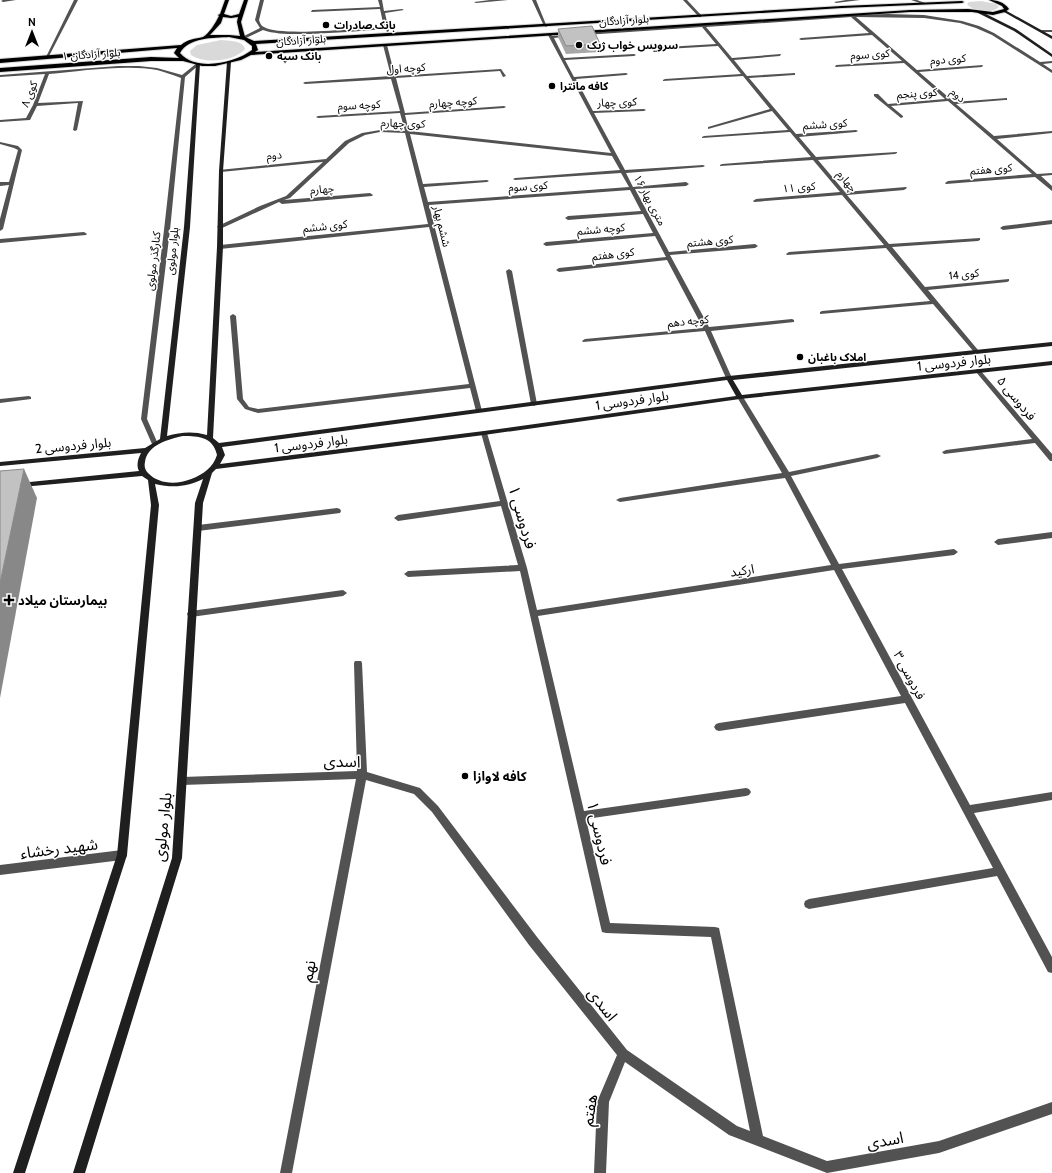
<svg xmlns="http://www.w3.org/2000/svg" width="1052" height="1173" font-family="Cabin,'Noto Sans Arabic',sans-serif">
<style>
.green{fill:#d9d9d9}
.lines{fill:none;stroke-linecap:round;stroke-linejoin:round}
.primary-casing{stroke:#dbdbdb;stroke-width:2}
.minor{fill:#525252;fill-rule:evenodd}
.secondary{fill:#1f1f1f;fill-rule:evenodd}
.primary{fill:#000;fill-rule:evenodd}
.wall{fill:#a7a7a7}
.shaded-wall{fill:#888}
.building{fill:#c2c2c2;stroke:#888}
.poi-dot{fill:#000;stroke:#fff;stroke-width:1.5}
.labels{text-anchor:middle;stroke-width:3;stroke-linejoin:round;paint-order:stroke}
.far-street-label{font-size:11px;fill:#000;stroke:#fff}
.far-poi-label{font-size:11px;font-weight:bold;fill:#000;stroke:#fff;text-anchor:start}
.street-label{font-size:13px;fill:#000;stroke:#fff}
.poi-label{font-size:13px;font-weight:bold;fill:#000;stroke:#fff;text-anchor:start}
.near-street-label{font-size:16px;fill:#000;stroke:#fff}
</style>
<rect width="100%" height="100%" fill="#fff"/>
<path class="green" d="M981 1 996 4 999 7C992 14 973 12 967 4L969 2Z
M221 40C229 41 243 40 245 49 234 62 204 64 191 55L190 51 197 45Z"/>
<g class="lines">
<g class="primary-casing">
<path id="primary" d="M225 0H229L224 14 231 16 239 14 244 0H248L241 22 245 37 254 41 842 6 962 1 964 2 962 3 842 8 256 44 258 50 255 52 910 10 968 9 993 12 1004 9 1002 6 989 0C997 0 1004 2 1009 9L1005 12 993 15 972 12H910L251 55 241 60 215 66H202L183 61H151L0 72V68L151 57 179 58 174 53 177 48 0 63V59L181 45C188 39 195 39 203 37 209 34 216 22 219 16L218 15 220 14ZM223 17 231 18 238 17 237 22 240 36 229 35H210L221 23ZM229 37 244 40 252 46V50C235 63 196 72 180 53 189 37 213 38 229 37Z"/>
</g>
<path class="minor" d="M3 0H16L3 2 1 1Z
M74 0H78L48 58 45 59Z
M260 0H264L259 20C260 23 261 26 264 27 280 37 362 28 384 27L380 9 311 12 312 10 380 7 378 0H382L384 11 402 9 404 10 385 13 389 31 387 32 385 29C360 31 335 33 310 34 295 34 277 35 263 30L244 39H242V37L260 28 255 20Z
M490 0H508L476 3 474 2Z
M532 0H536L547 27 544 26Z
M683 0H687L701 15V17H699Z
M846 0H860L836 3 834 2Z
M911 0H917L925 3 923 4Z
M888 14 924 15 962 21 979 26 994 33 1040 62 1052 61V63L1043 64 1052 70V73L992 35 976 28 960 23 924 18 856 17 917 70 983 65 982 67 919 72 954 102 1007 98V100H1005L956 104 994 136 1052 131V133L997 139 1037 174 1052 173V175L1041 176 1052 186V191L1035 177 946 184 945 183 948 181 1032 174 948 101 891 106 903 116V117L901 118 874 96V94H878L888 104 945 99 904 63 835 67 836 65 902 61 872 35 801 40 799 39 801 38 869 33 851 17 706 27 732 58 781 54 780 56 734 60 747 76 795 73V75H794L749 78 796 134 856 130 858 131 856 132 799 137 816 157 897 152V153L895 154 818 160 845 192 906 187 907 188 904 190 847 195 889 244 980 238V240L978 241 892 247 925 287 1009 279V281L1007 282 928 290 978 350V352H974L933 304 820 314V312L822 311 930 301 886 248 787 255 786 254 789 252 884 245 842 195 754 202 753 201 756 199 840 192 813 160 720 166V165L722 164 811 157 790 132 702 138V137L704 136 788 130 772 111 708 129V127L770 109 743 76 663 81V80L665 79 741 74 718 46 649 50 647 49 649 48 716 44 702 27 585 35 583 34 585 33 700 25 702 24 704 25 852 15Z
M1042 30H1052V32H1041Z
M550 34 552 36 568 35 570 36 554 38 564 58 634 54 636 55 634 56 565 60 574 77 626 73 628 74 626 75 576 79 593 111 644 109 646 110 644 111 594 113 625 170 703 165 705 166 703 167 626 173 633 187 686 182 689 184 686 186 635 189 669 252 755 244 758 246 755 248 670 255 709 327 792 319 794 320V322L711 331 732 378 729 380 726 378 705 331 583 342 582 341 585 339 703 328 667 260 559 272 556 270 559 268 666 257 655 236 546 246 543 244 546 242 653 233 643 214 568 220 565 218 568 216 641 211 630 190 429 205 482 411 481 412H477L476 411 470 388 258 413 245 409 237 399 230 316 233 314 236 316 243 399 249 407 258 409 469 384 429 227 220 249 217 247 220 245 428 224 405 133 380 132 365 135 349 143 290 198 284 200 370 193 373 195 372 196 282 204 279 202 220 229 217 227 218 226 260 206 286 196 323 162 221 172 219 171V170L326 159 345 141 362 133 380 130 405 131 400 113 318 118 316 117 318 116 400 111 391 79 305 84 303 83 305 82 391 76 383 45 385 44 387 45 395 76 501 69 506 76 503 77 500 71 396 78 405 113 504 106 506 107 504 108 405 115 409 131 611 153 548 35ZM410 134 612 156 620 170 515 178 513 179 515 180 621 173 629 187 428 202 424 187 487 182 489 181 487 180 423 184Z
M197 63 200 64 185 77 170 230 147 419 158 444 155 446 152 444 141 419 164 230 181 78C173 75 165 72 157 70 127 64 80 71 49 74L38 103 83 101 77 130 75 131 73 130 78 103 37 106 30 120 0 122V120L26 118 33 105 45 74 0 77V75L118 66H139L157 68 182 75Z
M0 142 18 146 22 150 3 229 0 231V219L9 185 0 186V182H9L18 150 14 148 0 144Z
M1052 220V224L1003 230 1000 228 1003 226Z
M84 232 87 234 86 235 0 243V239Z
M509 269 512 271 537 404 534 406 531 404 506 271Z
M978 369 980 370 1052 454V461H1050L1035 443 944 454 942 452 946 450 1032 439 976 372V370Z
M740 395 743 397 789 472 877 454 881 456 877 458 791 476 839 564 954 549 958 552 954 555 842 569 970 805 1052 792V800L974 813 1052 957V973L1048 972 997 876 809 909 805 907 804 904 805 901 809 899 993 868 905 703 719 731 716 730 714 727 716 724 719 723 901 696 834 570 538 616 584 811 746 788 749 789 751 792 749 795 746 796 586 819 610 923 715 927 719 928 763 1136 827 1161 939 1141 1052 1102V1114L939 1153 827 1173 729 1135 625 1062 609 1102 606 1173H594L597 1102 617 1055 529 945 432 812 414 794 366 780 292 1173H280L356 779 182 785 179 784 177 781 179 778 182 777 357 771 354 663 355 661H361L362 663 367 772 420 788 438 806 537 937 627 1050 737 1126 750 1131 711 937 606 933 602 932 601 928 520 571 408 577 404 574 408 571 518 565 501 506 398 521 394 518 398 515 500 501 481 433 484 431 487 433 527 568 537 610 831 565 785 478 620 502 616 500 620 498 782 473 737 397Z
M29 396 31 397V399L0 403V399Z
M337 508 340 509 341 511 340 513 198 531 194 528 198 525Z
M1052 532V538L998 545 994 542 998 539Z
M343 590 347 593 343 596 191 617 188 616 187 614 188 612 191 611Z
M122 850 126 852 127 855 126 858 122 860 0 875V865Z"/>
<path class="secondary" d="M1005 10 1052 36V39L1004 12Z
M978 11H980L1016 29 1052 54V57L1014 31 978 13Z
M229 61 231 62 223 171V247L213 438 219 443 729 376 1052 342V346L733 380 742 395 1052 361V365L740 399 484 435 216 469 212 473 203 503 182 858 85 1173H73L172 858 195 503 203 479C187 487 173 488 155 484L159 505 127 855 25 1173H13L117 855 151 505 148 480 142 476 0 489V485L139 471C136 465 138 459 141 453L0 466V462L145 448 160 439 184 227 196 64 198 63 200 64 190 227 167 436C181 432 193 431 207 435L217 247 219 171 227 62ZM727 380 736 396 484 431 220 464 225 455 222 447ZM183 436C199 436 213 437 217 455 215 461 212 466 207 470 192 483 163 489 148 473 145 470 144 466 145 462 147 445 169 439 183 436Z"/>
<use href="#primary" class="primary"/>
</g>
<path class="wall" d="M558 29 600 44V52L566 54 558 37Z"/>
<path class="shaded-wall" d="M24 469 37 498 0 698V583Z"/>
<path class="building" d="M592 26 600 44 566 46 558 29Z
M24 469 0 583V471Z"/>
<g class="poi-dot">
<circle cx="326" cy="25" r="4"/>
<circle cx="579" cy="45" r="4"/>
<circle cx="269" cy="56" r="4"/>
<circle cx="552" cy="86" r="4"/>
<circle cx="800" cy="357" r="4"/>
<path d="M7 594h4v4h4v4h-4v4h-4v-4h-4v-4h4z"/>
<circle cx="465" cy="776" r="4"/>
</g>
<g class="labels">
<g class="far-street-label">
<text transform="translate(624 20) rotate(-4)" y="4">بلوار آزادگان</text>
<text transform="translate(301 40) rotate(-4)" y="4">بلوار آزادگان</text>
<text transform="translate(91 54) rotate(-4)" y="4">بلوار آزادگان ۱</text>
<text transform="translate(870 54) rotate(-4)" y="4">کوی سوم</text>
<text transform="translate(948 59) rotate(-4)" y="4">کوی دوم</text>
<text transform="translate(406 68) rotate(-4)" y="4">کوچه اول</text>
<text transform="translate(917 93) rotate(-4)" y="4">کوی پنجم</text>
<text transform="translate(29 94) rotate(-68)" y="4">کوی ۸</text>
<text transform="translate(958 95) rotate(41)" y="4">دوم</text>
<text transform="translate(453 102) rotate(-4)" y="4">کوچه چهارم</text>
<text transform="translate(617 102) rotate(-2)" y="4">کوی چهار</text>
<text transform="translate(359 105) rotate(-3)" y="4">کوچه سوم</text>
<text transform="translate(403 123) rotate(2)" y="4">کوی چهارم</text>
<text transform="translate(825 124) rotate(-4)" y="4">کوی ششم</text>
<text transform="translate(274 155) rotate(-6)" y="4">دوم</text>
<text transform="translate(991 169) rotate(-5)" y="4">کوی هفتم</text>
<text transform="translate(847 181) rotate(50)" y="4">چهارم</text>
<text transform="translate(528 186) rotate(-4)" y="4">کوی سوم</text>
<text transform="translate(799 187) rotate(-5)" y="4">کوی ۱۱</text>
<text transform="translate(322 189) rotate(-5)" y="4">چهارم</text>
<text transform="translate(650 200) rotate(62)" y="4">۱۶ متری بهار</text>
<text transform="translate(325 226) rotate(-6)" y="4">کوی ششم</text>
<text transform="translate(442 226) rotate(76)" y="4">ششم بهار</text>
<text transform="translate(601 229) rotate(-5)" y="4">کوچه ششم</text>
<text transform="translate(710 241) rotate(-5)" y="4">کوی هشتم</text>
<text transform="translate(172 251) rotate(-84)" y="4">بلوار مولوی</text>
<text transform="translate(613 254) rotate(-7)" y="4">کوی هفتم</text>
<text transform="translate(153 261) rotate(-83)" y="4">کنارگذر مولوی</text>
<text transform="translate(964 274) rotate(-6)" y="4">کوی 14</text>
<text transform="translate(688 321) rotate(-6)" y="4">کوچه دهم</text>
</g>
<g class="far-poi-label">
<text x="334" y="29">بانک صادرات</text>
<text x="587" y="49">سرویس خواب ژیک</text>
<text x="277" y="60">بانک سپه</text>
<text x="560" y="90">کافه مانترا</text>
<text x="808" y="361">املاک باغبان</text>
</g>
<g class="street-label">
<text transform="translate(954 362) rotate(-6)" y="5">بلوار فردوسی 1</text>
<text transform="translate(1017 398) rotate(50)" y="5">فردوسی ۵</text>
<text transform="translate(632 400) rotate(-8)" y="5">بلوار فردوسی 1</text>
<text transform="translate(311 443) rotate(-7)" y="5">بلوار فردوسی 1</text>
<text transform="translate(73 445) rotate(-5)" y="5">بلوار فردوسی 2</text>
<text transform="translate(742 570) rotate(-9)" y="5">ارکید</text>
<text transform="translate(910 675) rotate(62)" y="5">فردوسی ۳</text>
</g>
<g class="poi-label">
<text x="18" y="605">بیمارستان میلاد</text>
<text x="473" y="781">کافه لاوازا</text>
</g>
<g class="near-street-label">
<text transform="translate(523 517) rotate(74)" y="6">فردوسی ۱</text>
<text x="342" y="767">اسدی</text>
<text transform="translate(162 827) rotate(-84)" y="6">بلوار مولوی</text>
<text transform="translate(600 833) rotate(77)" y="6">فردوسی ۱</text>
<text transform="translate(59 848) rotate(-7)" y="6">شهید رخشاء</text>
<text transform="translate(308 971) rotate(-79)" y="6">نهم</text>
<text transform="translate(603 1004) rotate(52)" y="6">اسدی</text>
<text transform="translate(589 1110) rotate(-81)" y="6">هفتم</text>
<text transform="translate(885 1140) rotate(-10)" y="6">اسدی</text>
</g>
</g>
<g transform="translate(32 32)" stroke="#ffffff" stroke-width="3" paint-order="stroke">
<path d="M0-3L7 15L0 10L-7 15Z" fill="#000000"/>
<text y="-6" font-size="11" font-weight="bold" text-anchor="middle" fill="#000000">N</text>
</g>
</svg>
